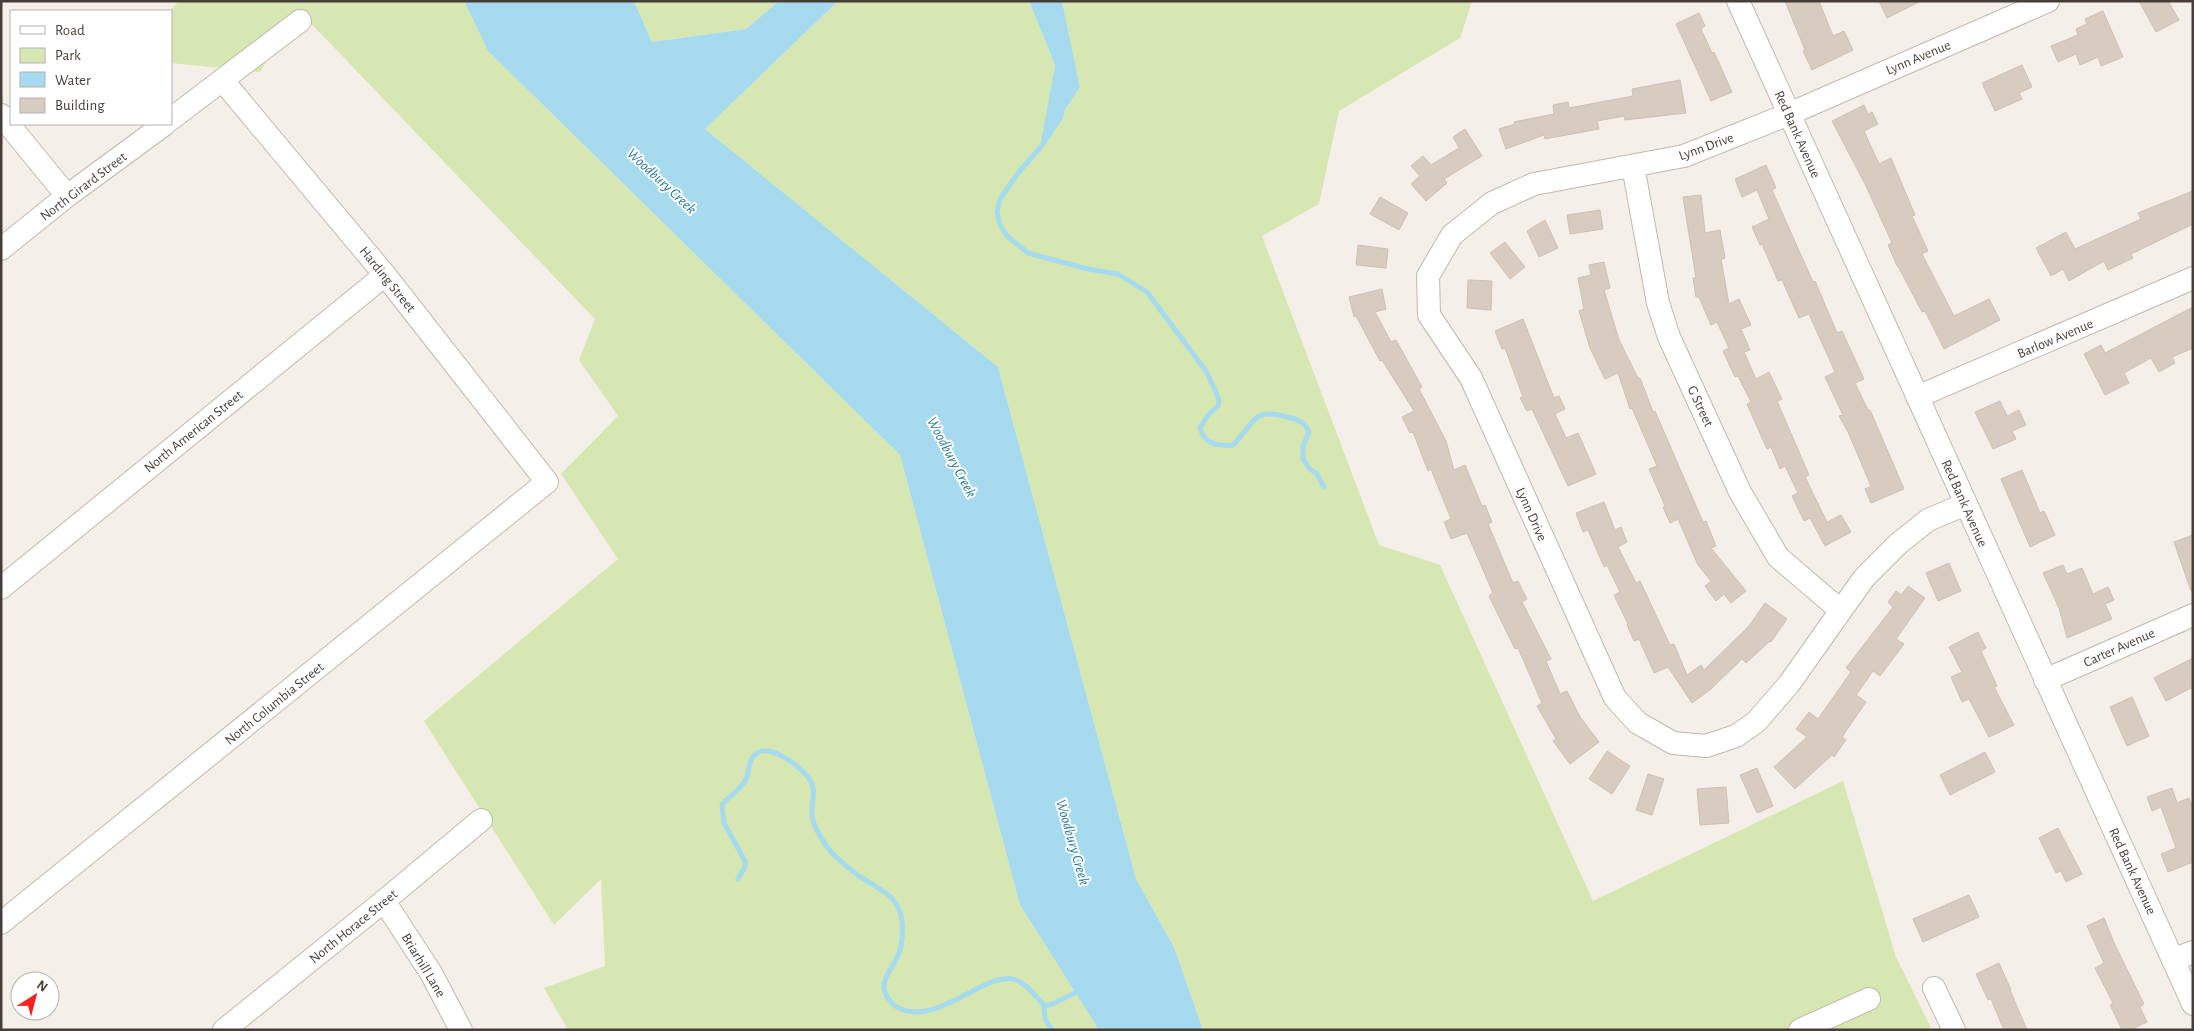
<svg xmlns="http://www.w3.org/2000/svg" width="2194" height="1031" font-family="'Alegreya Sans',sans-serif">
<style>
.green{fill:#d6e7b2}
.water{fill:#a6daef}
.lines{fill:none;stroke-linecap:round;stroke-linejoin:round}
.stream{stroke:#a6daef;stroke-width:5}
.building{fill:#d8ccc1;stroke:#d0c0b1}
.minor-casing{stroke:#c2b8ae;stroke-width:24}
.minor{stroke:#fff;stroke-width:22}
.labels{text-anchor:middle;stroke-width:4;stroke-linejoin:round;paint-order:stroke}
.street-label{font-size:14px;fill:#473f37;stroke:#fff}
.water-label{font-size:15px;font-style:italic;fill:#2d7a99;stroke:#fff}
</style>
<rect width="100%" height="100%" fill="#f4efe8"/>
<path class="green" d="M179 1H464L488 51 900 455 1020 905 1099 1030H568L544 988 605 966 601 879 554 925 424 721 618 559 561 474 618 416 579 360 595 319 298 10 260 72 171 63 170 11Z
M634 1H779L746 29 652 42Z
M838 1H1029L1055 65 1041 147 1080 87 1062 1H1472L1460 38 1339 111 1319 204 1262 236 1379 545 1440 565 1593 901 1843 781 1896 957 1932 1030H1203L1174 947 1136 879 998 367 705 129Z"/>
<path class="water" d="M464 1H634L652 42 746 29 779 1H838L705 129 998 367 1136 879 1174 947 1203 1030H1099L1020 905 900 455 488 51Z
M1029 1H1062L1080 87 1040 148 1055 65Z"/>
<g class="lines">
<path class="stream" d="M1062 113 1059 120 1040 148 1018 173 1000 199 997 212 1000 225 1007 236 1028 253 1088 269 1118 274 1147 292 1206 371 1216 392 1219 401 1218 406 1208 415 1200 428C1205 445 1217 446 1233 445 1255 423 1252 407 1287 417 1297 419 1305 422 1309 432L1303 446V459L1309 468 1317 474 1324 487
M738 879 745 866V861L724 823 722 805C729 795 743 789 747 777 749 769 749 758 757 753 771 743 807 770 812 784 816 794 811 803 812 813 812 826 824 844 832 853 839 860 847 867 855 873 870 885 894 892 900 912 904 923 903 943 899 953 890 975 872 985 895 1006 935 1031 987 968 1016 980 1027 984 1036 997 1044 1005L1045 1019 1052 1030
M1044 1005H1050L1081 990"/>
</g>
<path class="building" d="M1785 1H1819L1833 36 1844 31 1853 50 1812 70 1803 51 1805 50Z
M1879 1H1921L1887 18Z
M2139 1H2168L2179 20 2156 32Z
M2103 11 2123 57 2101 66 2098 57 2080 65 2076 54 2058 62 2051 46 2078 35 2076 29 2087 24 2085 19Z
M1699 13 1705 26 1701 29 1712 53 1714 52 1732 92 1711 101 1676 24Z
M2022 65 2032 87 2019 93 2022 99 1995 111 1982 83Z
M1680 80 1686 113 1625 120 1624 116 1597 121 1599 129 1545 139 1544 135 1506 149 1499 129 1515 124 1514 122 1554 114 1553 105 1568 102 1569 108 1633 96 1632 89Z
M1864 105 1868 114 1872 112 1878 124 1864 131 1879 164 1891 158 1915 215 1912 216 1928 251 1922 254 1954 316 1989 299 2000 320 1944 349 1925 311 1922 312 1898 266H1897L1888 245 1892 243 1866 186 1832 121Z
M1465 129 1482 156 1444 179 1447 183 1426 201 1411 184 1420 176 1411 166 1423 156 1431 165 1459 148 1453 137Z
M1766 165 1776 188 1772 190 1813 282 1815 281 1837 333 1842 331 1864 379 1855 383 1868 410H1870L1904 489 1871 503 1865 489 1871 486 1848 432 1839 416 1843 415 1825 377 1835 372 1809 314 1799 318 1782 280 1778 281 1762 244 1760 245 1752 227 1769 219 1757 190 1742 197 1735 179Z
M2193 191V224L2131 254 2133 258 2108 270 2104 261 2069 281 2063 269 2051 276 2036 248 2066 232 2075 249 2141 219 2138 213Z
M1701 195 1705 233 1720 230 1725 258 1721 259 1729 304 1739 299 1751 325 1741 329 1750 350 1744 352 1756 379 1769 372 1782 399 1777 401 1809 475 1805 477 1827 522 1841 515 1851 532 1825 546 1810 518 1804 521 1792 496 1798 493 1785 466 1780 469 1771 447 1767 449 1747 404 1751 402 1738 376 1735 377 1723 351 1729 348 1717 322 1711 325 1699 297H1696L1693 278H1696L1683 197Z
M1380 197 1408 213 1399 230 1370 214Z
M1600 210 1603 229 1570 234 1567 215Z
M1545 220 1558 248 1539 257 1527 231Z
M1505 242 1525 267 1510 279 1490 253Z
M1358 245 1388 249 1386 268 1356 265Z
M1604 262 1610 288 1604 290 1619 340 1638 378H1640L1653 412 1655 411 1703 522 1706 521 1716 546 1711 548 1746 591 1731 603 1724 594 1716 601 1705 586 1711 581 1698 565 1678 519 1670 523 1663 507 1665 506 1649 469 1657 466 1632 408 1630 409 1618 373 1605 379 1590 348 1579 311 1584 309 1578 278 1591 275 1589 265Z
M1468 280 1492 281 1491 310 1467 308Z
M1382 289 1386 309 1375 312 1391 342 1396 340 1422 387 1419 389 1446 441 1454 470 1465 465 1482 506 1485 505 1492 522 1488 524 1513 583 1518 581 1527 599 1522 602 1551 659 1546 661 1560 694 1567 691 1580 717 1599 742 1570 764 1553 741 1556 739 1537 706 1542 703 1518 648 1515 649 1489 596 1493 593 1467 533 1451 539 1444 522 1451 519 1431 469 1428 471 1413 432 1410 433 1402 417 1414 411 1382 360 1380 361 1356 316 1354 317 1349 297Z
M2193 307V348L2172 357 2175 363 2159 372 2151 358 2124 373 2129 383 2105 395 2084 354 2101 345 2105 353Z
M1523 319 1554 398 1559 396 1565 409 1555 414 1566 438 1578 433 1596 474 1568 486 1532 409 1527 411 1520 398 1523 397 1505 348 1502 349 1495 331Z
M2000 401 2007 416 2019 410 2026 425 2012 431 2016 439 1993 449 1975 412Z
M2022 470 2040 513 2044 511 2055 535 2030 547 2001 479Z
M1604 502 1615 530 1621 527 1627 542 1618 547 1636 583 1640 581 1670 645 1674 644 1687 675 1701 665 1704 670 1749 626 1765 603 1787 619 1771 642 1770 641 1746 663 1742 659 1711 689 1692 703 1668 667 1654 673 1639 639 1634 641 1627 625 1628 624 1614 595 1620 592 1607 565 1604 567 1588 530 1583 532 1576 513Z
M2193 535V590L2191 591 2174 542Z
M1949 563 1961 591 1938 601 1926 573Z
M2063 565 2067 574 2082 568 2093 594 2108 587 2114 600 2105 604 2112 619 2067 638 2059 608 2043 573Z
M1908 586 1925 598 1896 639 1904 644 1880 676 1873 671 1856 695 1866 702 1842 737 1846 740 1834 757 1832 755 1795 789 1774 767 1807 737 1796 729 1809 712 1818 719 1851 672 1846 668 1893 607 1888 602 1896 591 1901 595Z
M1978 632 1986 648 1981 651 1997 686 1994 687 2014 725 1989 737 1969 699 1962 702 1951 677 1962 672 1949 647Z
M2193 658V687L2166 701 2154 678Z
M2132 697 2149 736 2127 746 2110 707Z
M1607 751 1630 766 1612 794 1589 779Z
M1985 752 1995 772 1950 795 1940 775Z
M1757 768 1773 806 1757 813 1740 775Z
M1648 774 1664 779 1652 815 1636 810Z
M1726 787 1729 823 1700 825 1697 789Z
M2172 788 2177 803 2189 798 2193 809V862L2168 872 2161 854 2176 848 2161 807 2152 811 2147 797Z
M2058 828 2082 874 2066 882 2061 871 2056 873 2039 838Z
M1969 895 1979 917 1923 942 1913 919Z
M2104 918 2115 945 2144 1004 2140 1007 2147 1022 2130 1030H2122L2110 1005 2113 1003 2095 968 2104 963 2087 926Z
M1999 963 2011 990H2010L2027 1030H2004L1991 999 1988 1000 1976 974Z"/>
<g class="lines">
<g class="minor-casing">
<path id="minor" d="M1738 1 2193 1004
M1 115 67 196
M171 119 300 21
M1633 166 1658 303 1669 337 1740 492 1778 557 1840 610
M1 249 67 196 165 124
M1917 397 2193 278
M1966 504 1928 520 1898 544 1864 578 1789 684 1756 722 1736 736 1706 746 1673 743 1638 723 1615 698 1471 378 1429 315 1428 276 1452 235 1492 203 1534 184 1684 156 1789 114 2048 1
M1 588 385 275
M2045 680 2193 615
M384 901 431 973 461 1030
M1 923 547 482 385 275 223 81
M2173 960 2193 952
M1934 988 1954 1030
M224 1030 384 901 481 820
M1800 1030 1869 999"/>
</g>
<use href="#minor" class="minor"/>
</g>
<g class="labels">
<g class="street-label">
<text transform="translate(1918 57) rotate(-23)" y="5">Lynn Avenue</text>
<text transform="translate(1798 134) rotate(66)" y="5">Red Bank Avenue</text>
<text transform="translate(1706 146) rotate(-20)" y="5">Lynn Drive</text>
<text transform="translate(83 186) rotate(-37)" y="5">North Girard Street</text>
<text transform="translate(388 279) rotate(51)" y="5">Harding Street</text>
<text transform="translate(2055 338) rotate(-23)" y="5">Barlow Avenue</text>
<text transform="translate(1701 406) rotate(65)" y="5">G Street</text>
<text transform="translate(193 431) rotate(-39)" y="5">North American Street</text>
<text transform="translate(1965 503) rotate(66)" y="5">Red Bank Avenue</text>
<text transform="translate(1532 514) rotate(66)" y="5">Lynn Drive</text>
<text transform="translate(2119 647) rotate(-24)" y="5">Carter Avenue</text>
<text transform="translate(274 703) rotate(-39)" y="5">North Columbia Street</text>
<text transform="translate(2133 871) rotate(65)" y="5">Red Bank Avenue</text>
<text transform="translate(353 926) rotate(-39)" y="5">North Horace Street</text>
<text transform="translate(424 965) rotate(59)" y="5">Briarhill Lane</text>
</g>
<g class="water-label">
<text transform="translate(662 181) rotate(43)" y="5">Woodbury Creek</text>
<text transform="translate(952 457) rotate(62)" y="5">Woodbury Creek</text>
<text transform="translate(1073 842) rotate(74)" y="5">Woodbury Creek</text>
</g>
</g>
<rect width="2194" height="1031" fill="none" stroke="#473f37" stroke-width="5"/>
<rect x="10" y="10" width="162" height="115" fill="#ffffff" stroke="#b5b2af"/>
<rect x="20" y="26" width="25" height="8" fill="#ffffff" stroke="#b5b2af"/>
<text x="55" y="35" font-size="15" fill="#473f37">Road</text>
<rect x="20" y="48" width="25" height="15" fill="#d6e7b2" stroke="#b5b2af"/>
<text x="55" y="60" font-size="15" fill="#473f37">Park</text>
<rect x="20" y="72" width="25" height="15" fill="#a6daef" stroke="#b5b2af"/>
<text x="55" y="85" font-size="15" fill="#473f37">Water</text>
<rect x="20" y="98" width="25" height="15" fill="#d8ccc1" stroke="#b5b2af"/>
<text x="55" y="110" font-size="15" fill="#473f37">Building</text>
<g transform="translate(35 996) rotate(36)"><circle r="24" fill="#ffffff" stroke="#b5b2af"/>
<path d="M0-4L9 19L0 12L-9 19Z" fill="#f4231e"/>
<text y="-8" font-size="14" font-weight="bold" text-anchor="middle" fill="#473f37">N</text>
</g>
</svg>
